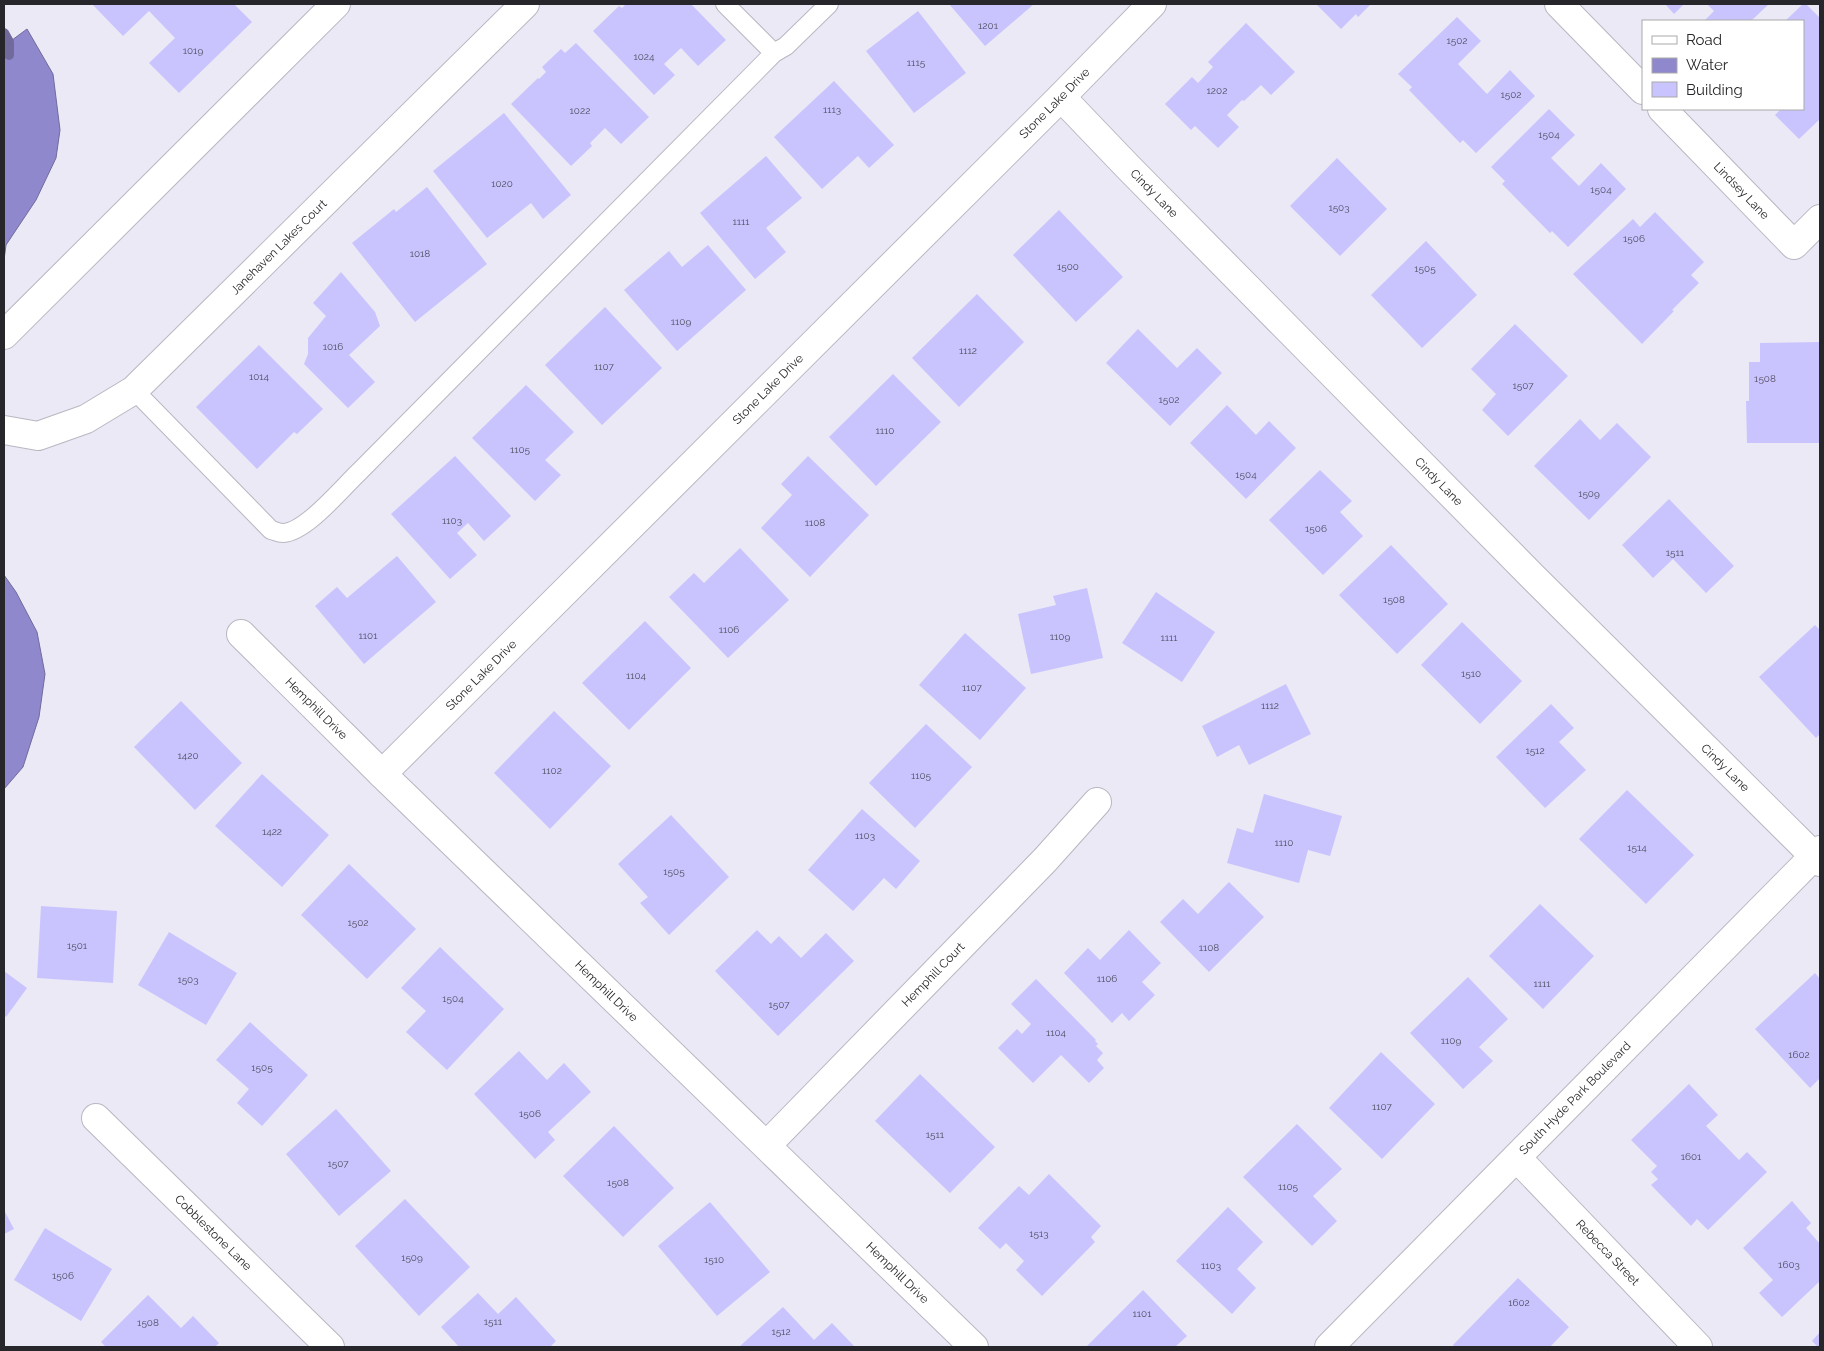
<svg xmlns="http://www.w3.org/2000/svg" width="1824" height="1351" font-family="Raleway,sans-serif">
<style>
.water{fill:#8f88cc;stroke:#706b9c}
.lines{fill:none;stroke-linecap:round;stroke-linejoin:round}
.stream{stroke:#706b9c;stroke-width:10}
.building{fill:#c9c4fe}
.lane-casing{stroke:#b8b7c2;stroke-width:20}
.street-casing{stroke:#b8b7c2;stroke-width:30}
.lane{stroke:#fff;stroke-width:18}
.street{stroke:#fff;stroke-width:28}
.labels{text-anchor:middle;stroke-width:5;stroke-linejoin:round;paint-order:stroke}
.number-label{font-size:10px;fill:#504e60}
.street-label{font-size:12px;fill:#27272b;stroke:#fff}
</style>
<rect width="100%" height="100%" fill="#eae9f5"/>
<path class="water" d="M27 29 53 74 60 130 56 158 36 200 6 245 4 260V46Z
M4 575 16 592 37 632 45 674 39 717 23 767 4 789Z"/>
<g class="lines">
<path class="stream" d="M4 33 9 42V55"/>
</g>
<path class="building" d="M92 4H234L252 22 179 93 149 63 175 38 149 11 123 36Z
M626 4H691L726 40 698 66 681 48 664 64 675 75 654 95 593 31 619 6 622 8Z
M949 4H1034L985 46Z
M1316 4H1371L1358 17 1356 14 1341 29Z
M1665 4H1684L1674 14Z
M1707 4H1769L1751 21H1704L1714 11Z
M1803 4H1806L1820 18V119L1799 139 1775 115 1781 109H1803V21H1785Z
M918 11 966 73 914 113 866 51Z
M1457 17 1481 41 1458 64 1487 94 1510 70 1535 96 1476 153 1463 140 1460 143 1409 90 1412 87 1398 74Z
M1246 23 1295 72 1271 95 1261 85 1244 101 1242 100 1227 115 1239 127 1218 148 1195 126 1191 130 1165 104 1192 77 1198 83 1213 67 1208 62Z
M576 43 649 117 621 144 605 128 590 143 592 146 571 166 511 104 538 78 539 79 546 72 542 67 561 49 565 53Z
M834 81 894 145 869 168 858 156 822 189 774 137Z
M1549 109 1575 135 1551 158 1579 186 1601 163 1626 189 1568 247 1552 231 1550 233 1502 184 1505 181 1491 167Z
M504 113 571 195 543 219 531 203 487 238 433 171Z
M766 156 802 198 766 228 786 252 755 279 700 213Z
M1337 158 1387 209 1340 256 1290 206Z
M427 187 487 264 415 322 352 243 394 209 396 212Z
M1059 210 1123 277 1076 322 1013 255Z
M1655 212 1704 262 1691 275 1699 283 1672 310 1674 311 1642 344 1573 274 1633 219 1640 227Z
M1426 241 1477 295 1422 348 1371 295Z
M708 245 746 290 677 351 624 290 669 251 682 267Z
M341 272 375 312 380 326 349 355 375 382 348 408 304 364 308 354V338L326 316 313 303Z
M977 294 1024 342 959 407 912 358Z
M605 307 662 368 602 425 545 365Z
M1515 324 1568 376 1508 436 1482 410 1496 394 1471 369Z
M1138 329 1177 368 1197 348 1222 373 1170 426 1106 363Z
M1820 342V443H1747L1746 401H1749V362H1760V343Z
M259 345 323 409 297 434 294 432 257 469 196 407Z
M893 374 941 422 876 486 829 437Z
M526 385 574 432 545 460 561 475 535 501 472 438Z
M1227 405 1256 435 1269 421 1296 448 1246 499 1190 443Z
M1580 419 1600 440 1617 423 1651 457 1589 520 1534 466Z
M455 456 511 516 484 541 468 523 457 533 477 555 450 579 391 514Z
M808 456 869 515 810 577 761 528 792 495 781 484Z
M1320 470 1352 501 1340 512 1363 536 1323 575 1269 520Z
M1669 499 1734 566 1706 593 1673 559 1653 578 1622 545Z
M1391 545 1448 604 1397 654 1339 595Z
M740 548 789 600 728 658 669 597 694 573 704 583Z
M397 556 436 602 364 664 315 606 337 587 347 598Z
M1087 588 1103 658 1031 674 1018 614 1056 605 1053 596Z
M1156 592 1215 632 1182 682 1122 643Z
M645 621 691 668 629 730 582 683Z
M1462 622 1522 681 1480 724 1421 665Z
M1815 625 1820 630V734L1816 738 1759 677Z
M965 633 1026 688 980 740 919 685Z
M1286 684 1311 734 1249 765 1239 745 1217 757 1202 726Z
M181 701 242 763 195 810 134 747Z
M1551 704 1574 728 1559 742 1586 770 1545 808 1496 757Z
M554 711 611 766 550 829 494 773Z
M926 724 972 767 915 828 869 783Z
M262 774 329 835 282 887 215 826Z
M1627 790 1694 855 1646 904 1579 839Z
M1264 794 1342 816 1330 856 1308 850 1299 883 1227 863 1237 828 1253 833Z
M862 809 920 861 896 889 884 878 853 911 808 870Z
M671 815 729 877 669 935 640 903 648 897 618 864Z
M349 864 416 929 367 979 301 915Z
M1229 882 1264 917 1209 972 1160 922 1183 899 1198 914Z
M1540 904 1594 956 1543 1009 1489 956Z
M41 906 117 911 113 983 37 978Z
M757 930 771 944 779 936 801 958 826 933 854 961 778 1036 715 971Z
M1129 930 1161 963 1142 982 1155 995 1129 1021 1122 1013 1112 1023 1064 973 1088 948 1100 960Z
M169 932 237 973 206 1025 138 985Z
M440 947 504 1009 447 1070 406 1032 426 1011 401 988Z
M4 971 27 988 6 1017 4 1015Z
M1815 973 1820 979V1078L1810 1088 1755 1029Z
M1468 977 1508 1019 1479 1047 1493 1061 1463 1089 1410 1033Z
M1036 979 1096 1040 1095 1041 1098 1044 1096 1046 1103 1053 1097 1060 1104 1068 1089 1083 1061 1055 1033 1083 998 1048 1017 1029 1022 1034 1031 1024 1011 1004Z
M250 1022 308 1075 262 1126 237 1103 249 1089 216 1060Z
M519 1051 547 1080 564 1063 591 1092 548 1132 555 1140 535 1159 474 1094Z
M1381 1052 1435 1104 1382 1159 1329 1108Z
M920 1074 995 1147 950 1193 875 1121Z
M1689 1084 1718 1115 1706 1126 1739 1160 1747 1152 1767 1172 1708 1230 1697 1219 1691 1226 1651 1185 1658 1179 1651 1172 1657 1166 1631 1140Z
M336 1109 391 1171 339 1216 286 1154Z
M1297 1124 1342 1169 1313 1196 1337 1221 1312 1246 1243 1177Z
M614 1126 674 1188 623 1237 563 1176Z
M1049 1174 1101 1226 1091 1237 1095 1242 1042 1296 1016 1270 1024 1261 1006 1243 1000 1249 978 1228 1019 1186 1029 1195Z
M405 1199 470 1267 419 1316 355 1246Z
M1792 1201 1811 1223 1806 1228 1820 1244V1281L1782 1317 1759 1293 1773 1280 1743 1248Z
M710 1202 770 1272 717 1316 658 1246Z
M1228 1207 1263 1242 1237 1269 1256 1288 1232 1314 1176 1261Z
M4 1210 14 1229 4 1234Z
M45 1228 112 1269 81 1321 14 1280Z
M1518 1278 1569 1327 1550 1347H1455L1453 1345Z
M1143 1290 1187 1336 1175 1347H1086Z
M478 1293 498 1314 516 1297 556 1341 550 1347H459L441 1327Z
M148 1295 181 1328 193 1316 219 1343 215 1347H106L101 1342Z
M783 1307 814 1340 832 1323 855 1347H739Z
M1820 1332V1347H1818L1812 1341Z"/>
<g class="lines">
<g class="lane-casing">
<path id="lane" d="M725 4 774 53 786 46 829 4
M134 390 271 530C275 531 279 533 283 533 306 532 342 488 359 472L774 53"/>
</g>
<g class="street-casing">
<g id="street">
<path d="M1559 4 1643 90"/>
<path id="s1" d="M1061 97 1128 167 1532 576 1820 862"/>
<path id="s2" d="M1662 109 1794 245 1820 219"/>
<path d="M4 335 336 4"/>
<path id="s3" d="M4 430 38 436 86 419 134 390 525 4"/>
<path id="s4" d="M241 634 382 774 974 1347"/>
<path id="s5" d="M382 774 1061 97 1152 4"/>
<path id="s6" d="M96 1118 330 1347"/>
<path id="s7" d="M767 1145 1045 860 1097 802"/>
<path id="s8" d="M1517 1158 1698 1347"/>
<path id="s9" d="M1329 1347 1820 850"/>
</g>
</g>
<use href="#lane" class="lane"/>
<use href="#street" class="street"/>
</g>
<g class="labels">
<g class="number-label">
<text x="988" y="29">1201</text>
<text x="1457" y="44">1502</text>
<text x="193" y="54">1019</text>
<text x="644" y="60">1024</text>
<text x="916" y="66">1115</text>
<text x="1217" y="94">1202</text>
<text x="1511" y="98">1502</text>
<text x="832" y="113">1113</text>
<text x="580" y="114">1022</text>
<text x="1549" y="138">1504</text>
<text x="502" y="187">1020</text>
<text x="1601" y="193">1504</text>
<text x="1339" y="211">1503</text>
<text x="741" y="225">1111</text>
<text x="1634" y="242">1506</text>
<text x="420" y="257">1018</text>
<text x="1068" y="270">1500</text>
<text x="1425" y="272">1505</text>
<text x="681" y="325">1109</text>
<text x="333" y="350">1016</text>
<text x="968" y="354">1112</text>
<text x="604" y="370">1107</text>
<text x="259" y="380">1014</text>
<text x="1765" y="382">1508</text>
<text x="1523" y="389">1507</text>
<text x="1169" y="403">1502</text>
<text x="885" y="434">1110</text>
<text x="520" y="453">1105</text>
<text x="1246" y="478">1504</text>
<text x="1589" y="497">1509</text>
<text x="452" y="524">1103</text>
<text x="815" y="526">1108</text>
<text x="1316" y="532">1506</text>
<text x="1675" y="556">1511</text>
<text x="1394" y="603">1508</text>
<text x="729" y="633">1106</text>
<text x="368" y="639">1101</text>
<text x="1060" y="640">1109</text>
<text x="1169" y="641">1111</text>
<text x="1471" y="677">1510</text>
<text x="636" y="679">1104</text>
<text x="972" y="691">1107</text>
<text x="1270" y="709">1112</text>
<text x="1535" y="754">1512</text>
<text x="188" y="759">1420</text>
<text x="552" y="774">1102</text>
<text x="921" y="779">1105</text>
<text x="272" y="835">1422</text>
<text x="865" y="839">1103</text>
<text x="1284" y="846">1110</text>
<text x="1637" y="851">1514</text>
<text x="674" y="875">1505</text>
<text x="358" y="926">1502</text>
<text x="77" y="949">1501</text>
<text x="1209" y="951">1108</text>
<text x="1107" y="982">1106</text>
<text x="188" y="983">1503</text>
<text x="1542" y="987">1111</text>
<text x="453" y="1002">1504</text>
<text x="779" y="1008">1507</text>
<text x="1056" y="1036">1104</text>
<text x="1451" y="1044">1109</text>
<text x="1799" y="1058">1602</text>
<text x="262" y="1071">1505</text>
<text x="1382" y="1110">1107</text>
<text x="530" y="1117">1506</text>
<text x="935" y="1138">1511</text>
<text x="1691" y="1160">1601</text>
<text x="338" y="1167">1507</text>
<text x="618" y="1186">1508</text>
<text x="1288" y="1190">1105</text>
<text x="1039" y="1237">1513</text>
<text x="412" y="1261">1509</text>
<text x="714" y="1263">1510</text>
<text x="1789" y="1268">1603</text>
<text x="1211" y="1269">1103</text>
<text x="63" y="1279">1506</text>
<text x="1519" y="1306">1602</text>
<text x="1142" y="1317">1101</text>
<text x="493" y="1325">1511</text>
<text x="148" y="1326">1508</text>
<text x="781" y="1335">1512</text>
</g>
<g class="street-label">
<text dy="4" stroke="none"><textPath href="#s5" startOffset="950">Stone Lake Drive</textPath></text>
<text dy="4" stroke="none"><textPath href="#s2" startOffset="114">Lindsey Lane</textPath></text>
<text dy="4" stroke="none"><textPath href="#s1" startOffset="134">Cindy Lane</textPath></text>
<text dy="4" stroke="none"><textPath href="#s3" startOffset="345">Janehaven Lakes Court</textPath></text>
<text dy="4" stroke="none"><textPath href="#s5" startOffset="545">Stone Lake Drive</textPath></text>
<text dy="4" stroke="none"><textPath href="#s1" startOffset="539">Cindy Lane</textPath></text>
<text dy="4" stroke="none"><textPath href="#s5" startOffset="140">Stone Lake Drive</textPath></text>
<text dy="4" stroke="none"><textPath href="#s4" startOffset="106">Hemphill Drive</textPath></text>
<text dy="4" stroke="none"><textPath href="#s1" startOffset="944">Cindy Lane</textPath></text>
<text dy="4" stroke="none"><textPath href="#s7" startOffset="238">Hemphill Court</textPath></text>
<text dy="4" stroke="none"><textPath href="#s4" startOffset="511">Hemphill Drive</textPath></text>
<text dy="4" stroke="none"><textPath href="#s9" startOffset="350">South Hyde Park Boulevard</textPath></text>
<text dy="4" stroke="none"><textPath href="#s6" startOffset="164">Cobblestone Lane</textPath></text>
<text dy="4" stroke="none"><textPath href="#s8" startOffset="131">Rebecca Street</textPath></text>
<text dy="4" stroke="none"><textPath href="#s4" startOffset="916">Hemphill Drive</textPath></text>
</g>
</g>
<rect width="1824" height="1351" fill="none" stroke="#27272b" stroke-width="10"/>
<rect x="1642" y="20" width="162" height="90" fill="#ffffff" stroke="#a9a9aa"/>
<rect x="1652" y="36" width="25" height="8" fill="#ffffff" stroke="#a9a9aa"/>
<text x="1686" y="45" font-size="15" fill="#27272b">Road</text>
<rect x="1652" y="58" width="25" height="15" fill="#8f88cc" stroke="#a9a9aa"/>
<text x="1686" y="70" font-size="15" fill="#27272b">Water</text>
<rect x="1652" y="82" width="25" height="15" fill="#c9c4fe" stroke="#a9a9aa"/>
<text x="1686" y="95" font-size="15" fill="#27272b">Building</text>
</svg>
